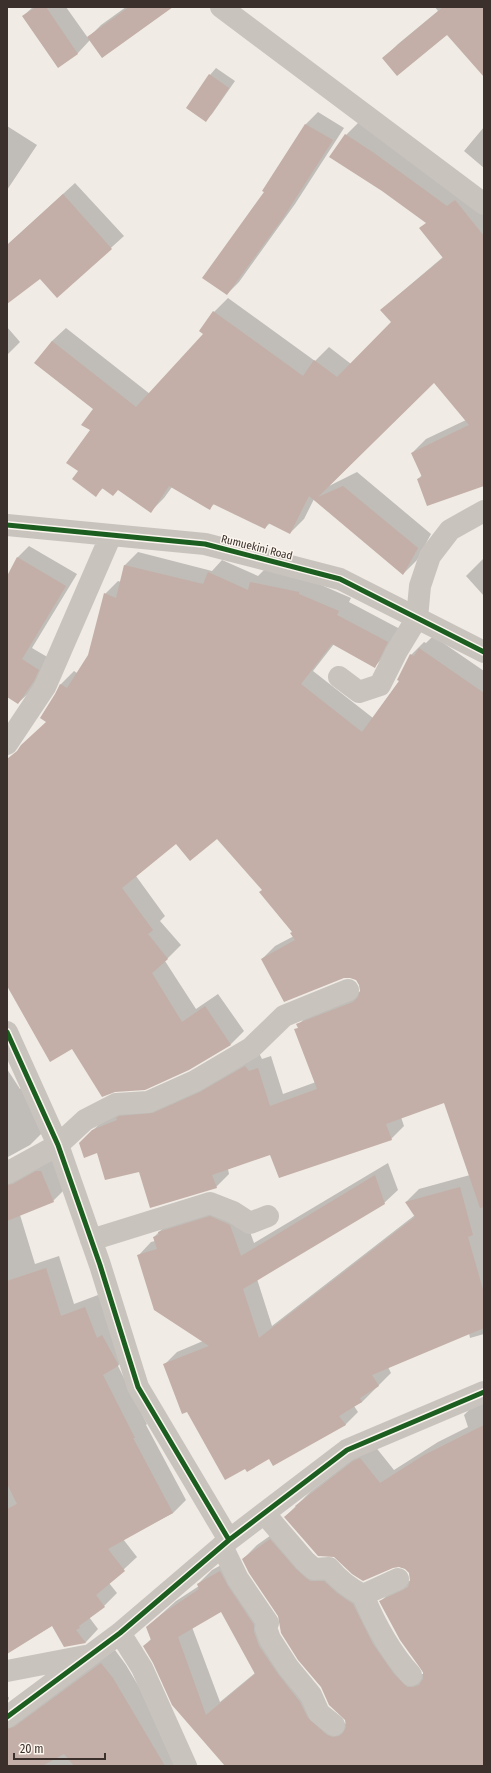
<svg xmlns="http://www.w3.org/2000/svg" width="491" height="1773" font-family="'Fira Sans Condensed',sans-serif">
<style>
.shadow{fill:#0003;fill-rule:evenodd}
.building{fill:#c3afa7;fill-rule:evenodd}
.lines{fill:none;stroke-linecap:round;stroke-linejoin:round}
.minor{stroke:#c9c3be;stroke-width:22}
.cycleway-casing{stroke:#fbf5ee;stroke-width:8}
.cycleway{stroke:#1b5e20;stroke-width:5}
.labels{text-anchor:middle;stroke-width:3;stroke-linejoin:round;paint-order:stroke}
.street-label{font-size:11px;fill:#3b302b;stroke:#fbf5ee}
</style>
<rect width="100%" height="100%" fill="#f0ebe5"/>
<path class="shadow" d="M33 7H66L88 38 101 25 126 7H170L90 40 78 53 58 67 23 16Z
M435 7H484V75L447 34 384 58 398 44 438 11Z
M216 68 235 81 212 114 206 120 210 75Z
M318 112 344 128 295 204 239 282 227 294 265 192 263 191 306 124Z
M360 121 484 205V485L418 479 422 475 412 453 426 439 466 420 434 382 329 486 357 472 431 534 417 560 403 574 314 499 304 519 290 533 270 523 265 528 215 503 209 509 172 487 164 498 151 511 119 489 103 488 96 495 80 471 91 430 94 409 35 363 52 341 66 328 150 394 205 334 200 331 214 312 228 298 315 361 329 347 351 364 392 322 382 310 396 297 443 257 427 222 346 135Z
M7 126 37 145 7 190Z
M484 127V168L464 151Z
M75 183 124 236 57 297 40 278 7 302V245Z
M7 327 20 342 7 355Z
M29 546 77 574 32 648 49 658 30 692 18 703 7 696V578L18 557Z
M138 552 212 571 222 560 258 576 264 570 312 581 351 598 349 602 400 629 388 653 375 666 334 644 313 671 373 718 400 680 411 655 424 642 426 643 433 636 484 671V1334L470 1338 469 1333 388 1367 391 1373 362 1402 354 1406 358 1412 345 1425 270 1458 164 1365 177 1352 203 1341 138 1256 151 1242 155 1241 154 1237 167 1224 223 1204 243 1212 254 1243 388 1163 398 1190 384 1203 257 1279 272 1326 415 1215 406 1202 419 1189 470 1175 444 1101 401 1117 404 1126 391 1139 271 1153 228 1169 229 1174 216 1187 139 1171 93 1130 106 1118 259 1053 262 1059 271 1056 283 1094 316 1082 296 1030 299 1027 298 1025 311 1012 361 991V985L357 980 350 977 262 959 275 946 294 936V932L263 890 217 838 176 843 136 876 165 916 160 921 181 945 165 961 196 1009 218 994 244 1031 231 1044 189 1069 72 1048 7 984V781L47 721 61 684 74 671 77 673 89 655 105 594 118 581 121 582 125 565Z
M484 558V596L466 576Z
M7 1069 20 1089 25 1085 43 1132 30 1145 8 1157 9 1165 53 1157 66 1188 53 1201 20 1215 35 1264 59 1256 74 1304 98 1295 131 1352 118 1366 147 1424 146 1425 186 1500 173 1513 123 1539 137 1557 109 1583 117 1593 104 1606 89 1617 98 1629 86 1642 65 1646 53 1625 7 1653Z
M484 1398V1766H227L144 1646 151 1639 147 1627 176 1601 199 1586 198 1584 212 1570 234 1558 268 1618 321 1705 340 1722 347 1724 346 1720 322 1687 243 1559 257 1545 284 1526 380 1619 421 1674H424L381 1601 394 1588 411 1580 410 1573 405 1568 335 1556 285 1517 310 1492 368 1447 374 1445 394 1470 438 1442 468 1427 464 1415 478 1401ZM221 1610 255 1673 220 1702 192 1627Z
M115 1650 126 1665 186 1766H7V1695L9 1698 7 1704Z"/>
<path class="building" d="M36 7H46L78 54 58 68 22 16Z
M129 7H173L102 58 87 37Z
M443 7H484V77L447 35 397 76 382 58Z
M209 74 229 88 206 122 186 108Z
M305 124 333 140 283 218 227 295 202 278 264 192 262 191Z
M345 134 374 153 447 206 455 200 484 236V486L427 506 417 479 422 477 411 453 469 425 434 383 318 497 343 486 418 548 403 575 309 496 290 534 268 523 265 529 213 504 210 510 169 486 151 513 118 490 113 496 102 488 96 497 72 479 78 471 66 463 90 430 81 425 93 409 34 363 52 341 136 407 203 334 199 331 213 311 303 376 314 360 337 377 391 322 380 310 443 258 419 228 426 223 382 191 329 157Z
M63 194 112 249 57 298 40 279 7 304V245Z
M17 557 66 586 22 659 39 670 34 681 18 704 7 697V576Z
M124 565 203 584 208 572 248 590 250 582 299 592V594L339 611 337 615 388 642 375 668 332 644 301 684 362 732 399 681 397 680 410 654 414 656 419 648 484 693V1207L480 1208 444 1103 386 1124 392 1140 279 1178 270 1155 212 1175 217 1188 150 1208 139 1172 105 1180 97 1153 84 1158 79 1143 92 1130 117 1120 116 1118 119 1116 153 1113 200 1092 245 1066 249 1071 258 1068 270 1106 317 1089 294 1029 298 1028 296 1024 353 1002 358 997 360 991 359 985 356 980 350 978H344L284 1002 261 959 295 940 290 933 292 932 259 892 262 890 217 839 190 861 176 844 122 888 153 930 148 934 168 959 152 973 182 1022 205 1006 231 1045 189 1070 145 1090 115 1092 102 1097 72 1049 50 1062 7 986V759L17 751 21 745 46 722 40 718 55 694 60 684 67 688 88 655 104 593 116 598Z
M36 1171H41L54 1202 7 1221V1185L13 1184Z
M375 1175 385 1204 243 1289 259 1338 415 1217 405 1202 460 1187 473 1235 468 1237 484 1293V1328L372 1375 379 1386 360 1398 362 1402 339 1416 346 1425 273 1466 269 1459 247 1472 245 1469 225 1480 187 1412 182 1414 163 1364 209 1346 154 1310 137 1255 157 1249 153 1237 159 1235 158 1232 210 1216 230 1225 241 1256Z
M46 1268 61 1316 85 1307 97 1338 102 1335 118 1364V1366L103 1375 135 1438H133L173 1513 108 1549 125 1571 96 1595 105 1607 79 1626 80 1628 76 1630 86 1643 64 1647 52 1626 7 1654V1509L17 1504 7 1484V1281Z
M484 1425V1766H225L172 1705 153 1663 143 1646 151 1640 146 1627 162 1614 199 1589 197 1584 220 1571 228 1586 254 1625V1632L259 1646 278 1674 300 1702 308 1718 327 1735 333 1737 339 1736 343 1733 346 1727 345 1720 329 1705 321 1687 298 1660 281 1633 278 1616 249 1573 242 1559 270 1539 296 1569 306 1578 310 1581H324L337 1593 353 1604 373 1644 394 1674 407 1687H413L419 1685 423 1679V1672L400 1640 379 1601 403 1590 408 1587 410 1581 409 1573 405 1569 399 1567 393 1568 363 1581 352 1574 334 1557 318 1556 284 1517 296 1507 295 1506 353 1461 360 1458 380 1483 424 1455ZM221 1612 255 1674 206 1715 178 1637Z
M101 1663 113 1678 165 1766H74L64 1754 42 1766H7V1729L14 1727Z"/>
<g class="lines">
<path class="minor" d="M221 7 484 204
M7 525 205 544 340 579 484 652
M339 677 359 692 380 685 397 651 417 618 420 586 430 556 450 530 484 511
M7 744 45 687 111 535
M7 1032 58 1145 100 1265 138 1387 229 1540
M7 1173 58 1145 85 1120 116 1104 148 1102 195 1081 251 1048 284 1016 348 990
M91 1240 210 1203 233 1212 250 1223 268 1216
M264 1513 305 1561 314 1569 329 1568C339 1580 349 1588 363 1595L398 1579
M222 1546 238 1579 268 1623 266 1628 270 1639 288 1667 311 1695 319 1713 334 1725
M363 1595C375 1624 390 1652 411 1675
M120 1633 142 1668 186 1766
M7 1671 85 1656
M7 1717 120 1633 229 1540 347 1450 484 1392"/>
<g class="cycleway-casing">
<path id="cycleway" d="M7 525 205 544 340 579 484 652
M7 1032 58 1145 100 1265 138 1387 229 1540
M7 1717 120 1633 229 1540 347 1450 484 1392"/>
</g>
<use href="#cycleway" class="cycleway"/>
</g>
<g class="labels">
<g class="street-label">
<text transform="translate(257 547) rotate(14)" y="4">Rumuekini Road</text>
</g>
</g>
<rect width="491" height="1773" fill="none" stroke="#3b302b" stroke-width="16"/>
<path d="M14 1753v6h91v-6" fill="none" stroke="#3b302b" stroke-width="2"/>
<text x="20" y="1753" font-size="12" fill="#3b302b" stroke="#fbf5ee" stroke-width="3" paint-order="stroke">20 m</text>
</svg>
